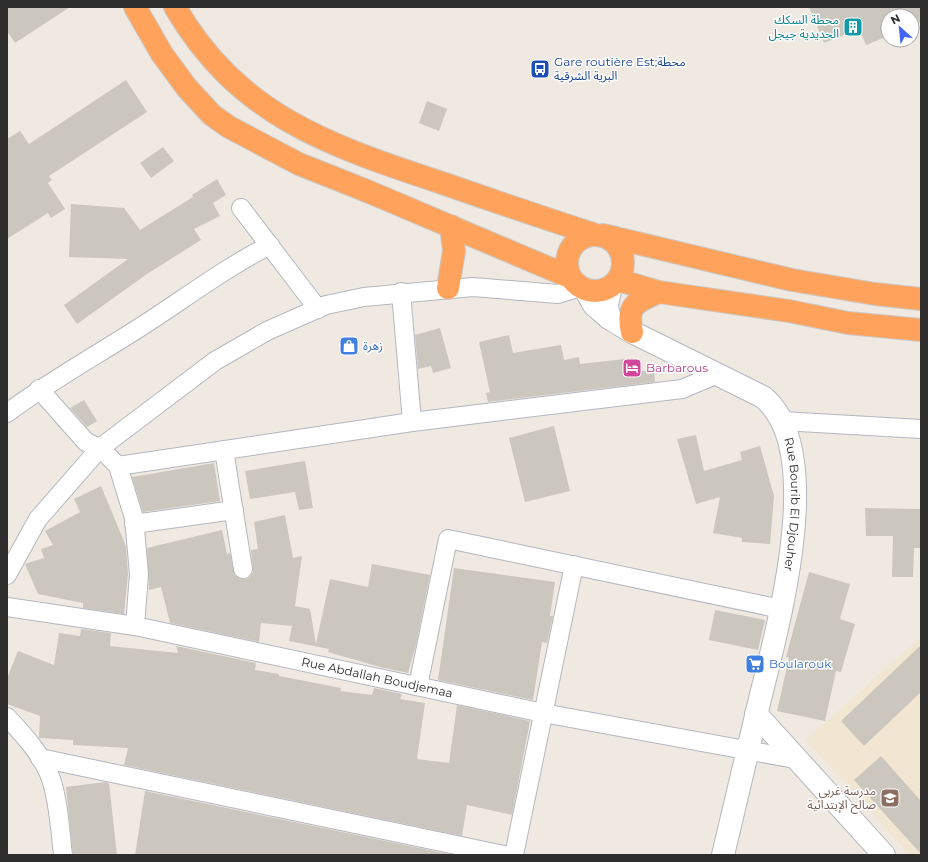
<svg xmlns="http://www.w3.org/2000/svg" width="928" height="862" font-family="Montserrat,'Noto Sans Arabic',sans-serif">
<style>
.education{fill:#f0e6d1}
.building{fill:#cbc7bf}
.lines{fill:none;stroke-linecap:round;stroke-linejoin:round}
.street-casing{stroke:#b4b7c1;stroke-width:20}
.secondary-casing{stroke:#b4b7c1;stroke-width:24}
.highway-casing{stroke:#c9c9c9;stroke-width:24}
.street{stroke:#fff;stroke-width:18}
.secondary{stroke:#fff;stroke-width:22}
.highway{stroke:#ffa35c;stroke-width:22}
.labels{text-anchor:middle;stroke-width:3;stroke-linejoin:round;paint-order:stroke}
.culture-label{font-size:12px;fill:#0d838f;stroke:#fff;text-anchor:end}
.transit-label{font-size:12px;fill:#164399;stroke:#fff;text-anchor:start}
.shop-label{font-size:12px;fill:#366cbe;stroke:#fff;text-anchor:start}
.hotel-label{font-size:12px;fill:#b23c85;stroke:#fff;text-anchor:start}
.street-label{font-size:12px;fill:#2e2e2e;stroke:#fff}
.education-label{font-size:12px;fill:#785e54;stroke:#fff;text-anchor:end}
</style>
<rect width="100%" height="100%" fill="#efe9e1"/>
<path class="education" d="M921 637V855H910L806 740Z"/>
<path class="building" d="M7 7H70L15 43 7 31Z
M809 7H921V22L912 26V16H888V36L866 45 859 29 824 43Z
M126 80 147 112 49 176 52 180 48 183 65 209 51 218 48 213 7 239V139L20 131 29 144Z
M427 101 447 109 439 131 419 123Z
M163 147 174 161 151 178 140 163Z
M217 179 226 195 213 203 220 216 194 229 201 240 147 274 77 324 64 305 128 259 69 257 71 204 124 208 140 230 193 197 192 195Z
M440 328 451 368 433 373 431 366 418 369 415 335Z
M509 335 513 353 561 345 564 360 579 357 580 364 633 358 635 372 654 370 655 382 488 402 486 393 490 392 479 342Z
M84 400 97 421 87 427 70 408Z
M554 426 570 491 525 502 509 438Z
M696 435 704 471 742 460 740 452 760 446 774 496 770 544 742 542V538L713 533 720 497 696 504 677 439Z
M305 461 313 508 299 510 295 492 250 499 245 471Z
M214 463 220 501 143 512 132 477Z
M101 486 126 546 128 574 124 614 83 608V603L38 594 25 564 44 558 41 549 53 545 45 531 80 512 74 499Z
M865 508 921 509V548H914L913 577H892L893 536H866Z
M285 515 293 558 302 556 295 606 310 609 316 644 330 579 368 587 372 564 430 575 416 645 408 673 380 667 328 652 329 649 289 641 292 626 261 623 259 642 170 623 161 587 149 590 147 548 222 530 227 554 230 553 235 575 240 579H245L250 577 253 572 251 550 258 549 254 522Z
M454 568 555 582 550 616H553L547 643 542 642 533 700 438 680Z
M809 572 850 584 840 619 855 624 841 672 836 671 825 721 777 711 789 658 786 657Z
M715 610 765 620 758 650 709 640Z
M81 629 111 633 110 646 178 653 176 646 256 663 255 670 279 674V676L341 688 340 691 372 695 374 688 402 694 400 699 425 703 417 759 449 763 457 705 530 721 512 815 467 805 462 836 124 765 128 748 73 745V740L39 738 40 716 7 704V678L18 651 54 665 59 633 80 636Z
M921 645V692L864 746 841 721Z
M881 756 921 801V854L854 780Z
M105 782 109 783 117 855H73L66 787Z
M145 791 453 855H135Z"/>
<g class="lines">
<g class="street-casing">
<g id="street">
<path d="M241 208 318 309"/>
<path d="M401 292 412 422"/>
<path d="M39 389 86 442 100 448 118 466 134 518 139 574 135 626"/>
<path d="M7 413C50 381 97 355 142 326 184 299 225 268 270 245"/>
<path d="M782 421 921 429"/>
<path d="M224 450 243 569"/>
<path d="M118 466 412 422 682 389 718 374"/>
<path d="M134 524 234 510"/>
<path d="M7 575 38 519 100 448 215 361 267 331 326 305 364 297 473 287 558 294 581 287"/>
<path id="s1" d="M7 607 135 626 543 713 795 759"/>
<path d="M418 686 448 539 781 609"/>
<path d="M7 717C24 735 43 756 51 779 59 803 60 830 63 855"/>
<path d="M40 758 504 855"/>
<path d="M514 855 574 565"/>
</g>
</g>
<g class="secondary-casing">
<g id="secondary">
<path id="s2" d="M585 289 594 305 609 318 632 332 763 397C828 450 777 629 760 699 748 751 735 803 723 855"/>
<path d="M609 318 607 305 611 286"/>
<path d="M756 714 884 855"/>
</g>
</g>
<g class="highway-casing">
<path id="highway" d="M135 7 162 54 187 88 212 115 229 127 299 164 367 191 570 277
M175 7C239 117 331 146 445 184 494 201 544 218 593 234
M567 263a28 28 0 1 1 56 0a28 28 0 1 1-56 0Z
M603 235 792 280 875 294 921 299
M618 280 659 292 789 311 848 323 921 330
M448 288 454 251 451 226
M632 332C626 305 636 302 659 292"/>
</g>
<use href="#street" class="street"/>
<use href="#secondary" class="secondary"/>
<use href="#highway" class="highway"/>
</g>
<defs>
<g id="building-square" transform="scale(1)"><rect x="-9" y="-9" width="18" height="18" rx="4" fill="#0f9aa8" stroke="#fff"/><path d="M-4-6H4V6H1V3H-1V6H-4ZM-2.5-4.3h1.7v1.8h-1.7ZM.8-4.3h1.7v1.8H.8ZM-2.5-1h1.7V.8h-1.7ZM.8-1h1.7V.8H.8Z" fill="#fff"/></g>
<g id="bus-square" transform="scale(1)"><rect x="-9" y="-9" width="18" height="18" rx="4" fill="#1a4fb4" stroke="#fff"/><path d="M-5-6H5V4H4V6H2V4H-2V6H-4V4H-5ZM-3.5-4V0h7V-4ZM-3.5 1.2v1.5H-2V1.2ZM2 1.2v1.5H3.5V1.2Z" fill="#fff"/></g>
<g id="shop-square" transform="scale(1)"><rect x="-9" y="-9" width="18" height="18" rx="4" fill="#3f7fe0" stroke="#fff"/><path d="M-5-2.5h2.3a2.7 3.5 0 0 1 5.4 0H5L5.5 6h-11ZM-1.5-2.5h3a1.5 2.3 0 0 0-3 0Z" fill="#fff"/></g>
<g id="hotel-square" transform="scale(1)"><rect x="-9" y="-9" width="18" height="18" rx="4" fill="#d1479c" stroke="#fff"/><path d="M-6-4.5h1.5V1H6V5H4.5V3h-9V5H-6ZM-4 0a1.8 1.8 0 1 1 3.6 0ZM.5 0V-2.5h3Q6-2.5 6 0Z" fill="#fff"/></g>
<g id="supermarket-square" transform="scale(1)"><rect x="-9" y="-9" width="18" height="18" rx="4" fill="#3f7fe0" stroke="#fff"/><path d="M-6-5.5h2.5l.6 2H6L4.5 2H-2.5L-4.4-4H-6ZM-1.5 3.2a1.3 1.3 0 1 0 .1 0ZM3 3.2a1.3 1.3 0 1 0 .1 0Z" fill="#fff"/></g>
<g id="school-square" transform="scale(1)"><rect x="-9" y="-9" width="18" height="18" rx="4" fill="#8d6e63" stroke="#fff"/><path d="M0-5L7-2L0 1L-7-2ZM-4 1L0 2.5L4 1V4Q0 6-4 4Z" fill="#fff"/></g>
</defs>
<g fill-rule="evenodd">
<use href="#building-square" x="853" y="27"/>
<use href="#bus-square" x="540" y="69"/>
<use href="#shop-square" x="349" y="346"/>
<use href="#hotel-square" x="632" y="368"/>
<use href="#supermarket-square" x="755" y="664"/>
<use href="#school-square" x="890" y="798"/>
</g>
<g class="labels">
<g class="culture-label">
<text x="839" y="24">محطة السكك<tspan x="839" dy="14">الحديدية جيجل</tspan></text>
</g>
<g class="transit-label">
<text x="554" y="66">Gare routière Est;محطة<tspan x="554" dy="14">البرية الشرقية</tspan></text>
</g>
<g class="shop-label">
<text x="363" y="350">زهرة</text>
<text x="769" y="668">Boularouk</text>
</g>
<g class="hotel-label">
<text x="646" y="372">Barbarous</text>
</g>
<g class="street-label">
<text dy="4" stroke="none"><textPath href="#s2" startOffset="327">Rue Bourib El Djouher</textPath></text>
<text dy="4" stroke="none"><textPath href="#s1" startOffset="377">Rue Abdallah Boudjemaa</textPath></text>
</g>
<g class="education-label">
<text x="876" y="795">مدرسة غربي<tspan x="876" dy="14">صالح الإبتدائية</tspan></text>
</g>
</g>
<rect width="928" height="862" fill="none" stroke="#2e2e2e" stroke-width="16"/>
<g transform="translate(900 28) rotate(333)"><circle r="19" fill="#ffffff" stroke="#ababab"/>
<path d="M0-3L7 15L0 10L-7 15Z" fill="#4264fb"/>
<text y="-6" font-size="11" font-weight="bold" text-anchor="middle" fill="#2e2e2e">N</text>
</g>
</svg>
